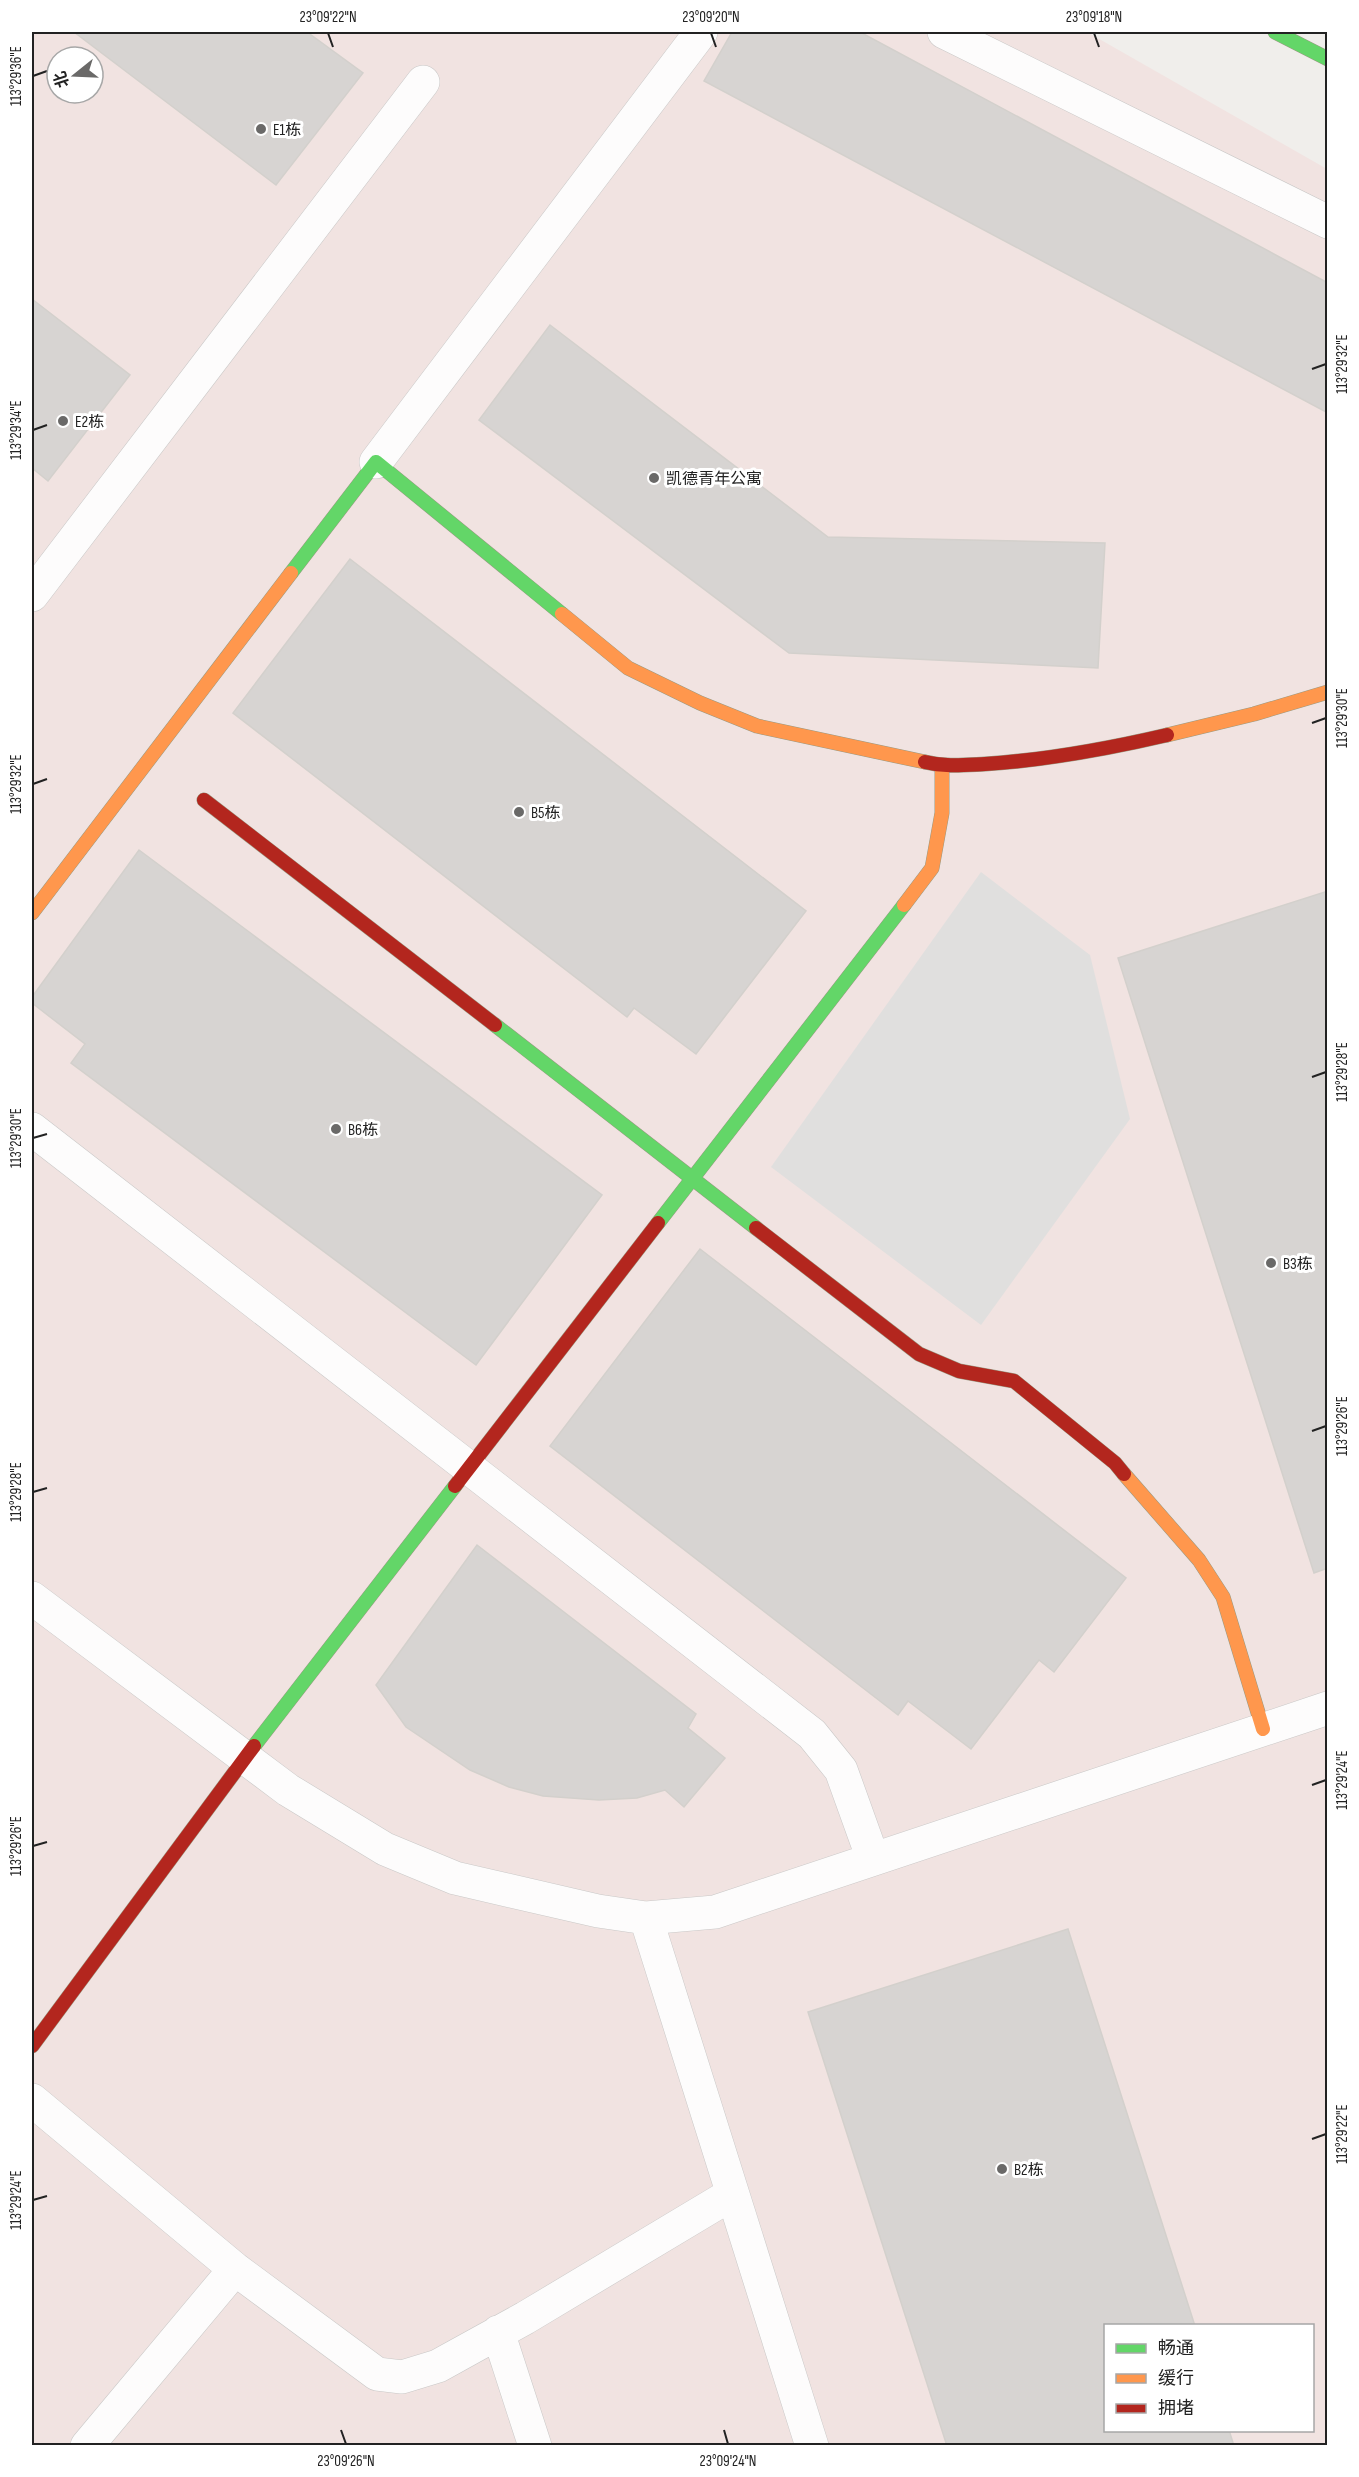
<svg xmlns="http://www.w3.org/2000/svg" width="1359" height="2477" font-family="'Sofia Sans Condensed','Noto Sans SC',sans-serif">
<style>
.commercial{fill:#f1e3e1;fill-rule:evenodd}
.parking{fill:#e0dfde}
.building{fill:#d7d4d2;stroke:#d3d0cc;stroke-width:1.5}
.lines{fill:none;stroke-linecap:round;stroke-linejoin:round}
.street-casing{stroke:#c9c8c7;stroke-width:34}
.fast-casing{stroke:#999a82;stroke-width:15}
.slow-casing{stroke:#999a82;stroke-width:15}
.jam-casing{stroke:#999a82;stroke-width:15}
.street{stroke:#fdfcfc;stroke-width:33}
.fast{stroke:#63d668;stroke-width:14}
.slow{stroke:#ff974d;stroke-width:14}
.jam{stroke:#b3261e;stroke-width:14}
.ticks{fill:none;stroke:#222;stroke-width:2}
.poi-dot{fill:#6a6968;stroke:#fff;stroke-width:2}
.labels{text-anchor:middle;stroke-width:6;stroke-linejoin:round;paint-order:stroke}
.poi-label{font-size:16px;fill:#222;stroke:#fff;text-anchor:start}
.neatline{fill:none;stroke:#222;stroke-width:2}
.ticks-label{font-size:15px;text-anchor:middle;fill:#222}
</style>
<rect width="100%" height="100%" fill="#f0eeeb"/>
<path class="commercial" d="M32 32H1087L1327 169V2445L32 2446ZM57 57H93V93H57ZM1106 2326H1312V2430H1106Z"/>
<path class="parking" d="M981 872 1090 955 1130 1119 981 1325 771 1167Z"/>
<path class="building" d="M74 32H307L363 73 276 185Z
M732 32H860L1328 283V413L704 81Z
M32 299 130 375 48 481 32 468Z
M550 325 828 537 1105 543 1098 668 789 653 479 420Z
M350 559 806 911 696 1054 634 1008 627 1017 233 713Z
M139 850 602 1195 476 1365 71 1063 85 1044 32 1003V997Z
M1328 891V1568L1314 1573 1118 958Z
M700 1249 1126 1578 1054 1672 1039 1660 971 1749 908 1701 898 1715 550 1446Z
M477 1545 696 1714 688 1728 725 1758 684 1807 665 1790 637 1798 599 1800 543 1796 509 1787 470 1770 406 1727 376 1685Z
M1068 1929 1195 2326H1106V2430H1229L1234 2446H947L808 2012Z"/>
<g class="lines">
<g class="street-casing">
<path id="street" d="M944 32 1328 222
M376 462 701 32
M32 595 423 82
M32 1129 812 1734 841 1770 873 1859
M32 1598 288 1790 385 1849 455 1878 598 1911 646 1918 715 1912 1328 1708
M646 1918 812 2446
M32 2100 235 2269 87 2446
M235 2269 377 2374 402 2377 438 2366 525 2318 732 2194
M498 2332 535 2446"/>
</g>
<g class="fast-casing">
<path id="fast" d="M1275 32 1328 59
M291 573 376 462 562 614
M495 1025 756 1228
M658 1223 904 905
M254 1746 455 1486"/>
</g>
<g class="slow-casing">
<path id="slow" d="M562 614 628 668 700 703 757 726 925 762
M1167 735 1254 714 1328 692
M904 905 932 868 942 813V766
M32 913 291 573
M1124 1474 1199 1560 1223 1597 1263 1729"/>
</g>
<g class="jam-casing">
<path id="jam" d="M925 762C945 767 964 765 985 764 1046 760 1107 749 1167 735
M204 800 495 1025
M756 1228 919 1354 959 1371 1014 1381 1115 1463 1124 1474
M455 1486 658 1223
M32 2046 254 1746"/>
</g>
<use href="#street" class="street"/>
<use href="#fast" class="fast"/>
<use href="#slow" class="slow"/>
<use href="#jam" class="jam"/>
</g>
<path class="ticks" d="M328 33 333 47M711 33 716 47M1094 33 1099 47M33 76 47 71M1312 369 1326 364M33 430 47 425M1312 723 1326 718M33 784 47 779M1312 1077 1326 1072M33 1138 47 1134M1312 1431 1326 1426M33 1492 47 1488M1312 1785 1326 1780M33 1846 47 1842M1312 2139 1326 2134M33 2200 47 2196M341 2430 346 2444M724 2430 728 2444"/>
<g class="poi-dot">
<circle cx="261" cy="129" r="6"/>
<circle cx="63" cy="421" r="6"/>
<circle cx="654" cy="478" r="6"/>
<circle cx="519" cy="812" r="6"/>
<circle cx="336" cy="1129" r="6"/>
<circle cx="1271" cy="1263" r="6"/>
<circle cx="1002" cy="2169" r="6"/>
</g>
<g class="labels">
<g class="poi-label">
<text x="273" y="135">E1栋</text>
<text x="75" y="427">E2栋</text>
<text x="666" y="484">凯德青年公寓</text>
<text x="531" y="818">B5栋</text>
<text x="348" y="1135">B6栋</text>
<text x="1283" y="1269">B3栋</text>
<text x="1014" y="2175">B2栋</text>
</g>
</g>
<rect width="1359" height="2477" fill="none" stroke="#ffffff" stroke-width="66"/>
<rect x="1104" y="2324" width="210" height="108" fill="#ffffff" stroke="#a7a7a7" stroke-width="1.5"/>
<rect x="1116" y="2344" width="30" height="9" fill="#63d668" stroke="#a7a7a7" stroke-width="1.5"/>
<text x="1158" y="2354" font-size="18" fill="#222222">畅通</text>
<rect x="1116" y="2374" width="30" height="9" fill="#ff974d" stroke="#a7a7a7" stroke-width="1.5"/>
<text x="1158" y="2384" font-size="18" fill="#222222">缓行</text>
<rect x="1116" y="2404" width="30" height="9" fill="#b3261e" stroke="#a7a7a7" stroke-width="1.5"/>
<text x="1158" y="2414" font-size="18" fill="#222222">拥堵</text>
<g transform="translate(75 75) rotate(252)"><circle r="28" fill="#ffffff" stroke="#a7a7a7" stroke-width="1.5"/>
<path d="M0-4.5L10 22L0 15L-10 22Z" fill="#6a6968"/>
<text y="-9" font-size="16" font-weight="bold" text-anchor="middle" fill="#222222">北</text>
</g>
<rect x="33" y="33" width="1293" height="2411" class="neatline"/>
<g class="ticks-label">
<text x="328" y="22">23°09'22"N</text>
<text x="711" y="22">23°09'20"N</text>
<text x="1094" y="22">23°09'18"N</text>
<text transform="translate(16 76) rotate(-90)" y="5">113°29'36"E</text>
<text transform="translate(1342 364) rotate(-90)" y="5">113°29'32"E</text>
<text transform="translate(16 430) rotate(-90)" y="5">113°29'34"E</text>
<text transform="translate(1342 718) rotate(-90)" y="5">113°29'30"E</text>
<text transform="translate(16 784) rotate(-90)" y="5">113°29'32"E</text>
<text transform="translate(1342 1072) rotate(-90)" y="5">113°29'28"E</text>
<text transform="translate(16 1138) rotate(-90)" y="5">113°29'30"E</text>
<text transform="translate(1342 1426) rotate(-90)" y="5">113°29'26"E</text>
<text transform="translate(16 1492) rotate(-90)" y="5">113°29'28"E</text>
<text transform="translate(1342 1780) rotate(-90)" y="5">113°29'24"E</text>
<text transform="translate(16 1846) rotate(-90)" y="5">113°29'26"E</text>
<text transform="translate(1342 2134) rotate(-90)" y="5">113°29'22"E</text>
<text transform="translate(16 2200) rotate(-90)" y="5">113°29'24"E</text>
<text x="346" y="2466">23°09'26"N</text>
<text x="728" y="2466">23°09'24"N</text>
</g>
</svg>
